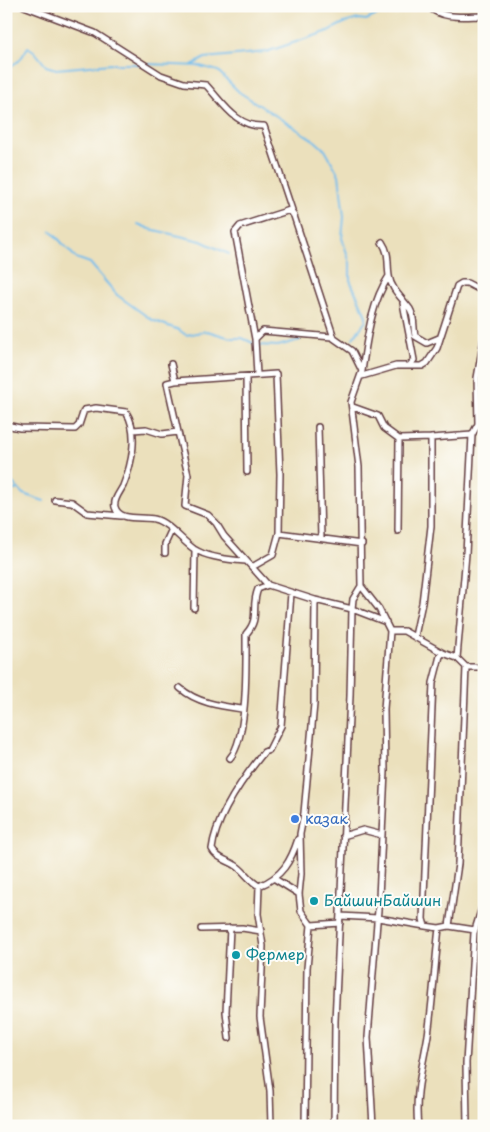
<svg xmlns="http://www.w3.org/2000/svg" width="490" height="1132" font-family="'Playpen Sans',sans-serif">
<style>
.lines{fill:none;stroke-linecap:round;stroke-linejoin:round}
.stream{stroke:#73bdec;stroke-width:2}
.street-casing{stroke:#623c41;stroke-width:8}
.street{stroke:#fff;stroke-width:5}
.shop-dot{fill:#3f7fe0;stroke:#fdfcf7;stroke-width:2}
.culture-dot{fill:#0f9aa8;stroke:#fdfcf7;stroke-width:2}
.labels{text-anchor:middle;stroke-width:4;stroke-linejoin:round;paint-order:stroke}
.shop-label{font-size:15px;fill:#366cbe;stroke:#fdfcf7;text-anchor:start}
.culture-label{font-size:15px;fill:#0d838f;stroke:#fdfcf7;text-anchor:start}
</style>
<rect width="100%" height="100%" fill="#fdfcf7"/>
<filter id="ink" filterUnits="userSpaceOnUse"><feTurbulence type="fractalNoise" baseFrequency=".02" numOctaves="2"/><feDisplacementMap in="SourceGraphic" scale="10" xChannelSelector="R" yChannelSelector="G"/><feConvolveMatrix kernelMatrix="1 2 1 2 8 2 1 2 1" color-interpolation-filters="sRGB"/></filter>
<filter id="wash" filterUnits="userSpaceOnUse"><feTurbulence type="fractalNoise" baseFrequency=".0096" numOctaves="4" result="noise"/><feDisplacementMap in="SourceGraphic" scale="20" xChannelSelector="R" yChannelSelector="G"/><feGaussianBlur stdDeviation="1.12" result="paint"/><feColorMatrix in="noise" values="0 0 0 0 0 0 0 0 0 0 0 0 0 0 0 0 0 1.4 0 .05"/><feComposite in="paint" operator="in"/></filter>
<g filter="url(#wash)">
<rect width="100%" height="100%" fill="#ebe0bc"/>
<g class="lines">
<path class="stream" d="M148 64 200 66 218 71 239 92 315 141 325 150 339 175 344 217 342 238 350 263V280L366 316V321L353 338
M192 65 205 58 266 52 326 32 344 23 359 19 366 20 377 15 400 9 426 6
M6 69 20 60 28 47 35 52 46 66 56 69 112 64H141
M138 224 150 229 201 241 229 254
M51 231 76 258 90 263 117 295 152 320 179 330 186 335 207 331 231 338H242L253 343
M257 345 278 346 300 340
M6 476 23 494 44 501
M6 489 16 490"/>
</g>
</g>
<g filter="url(#ink)">
<g class="lines">
<g class="street-casing">
<path id="street" d="M24 6 95 33 161 75 184 83 206 85C223 103 237 128 264 126L292 210
M428 6C442 20 465 16 484 16
M382 242C390 254 387 262 389 276 391 289 402 298 410 309 415 317 413 327 415 336L427 343 439 338
M403 303 414 360 410 365
M255 339 235 232 240 226 290 210 294 216 334 338
M362 371C367 339 371 303 389 276
M257 375 255 339 263 331 332 337 352 351 362 371 351 402 359 467 361 586 379 609 390 631 384 709 385 772 379 897 368 1037 373 1126
M362 376 396 366H422L427 363 437 348 457 286 462 283H467L484 292
M246 377 247 472
M175 381 276 374 280 474 279 533 362 544
M353 407 378 416 384 428 399 439
M478 423 484 415
M478 424 477 378 484 338
M6 425 20 428 75 429 79 425 84 410 96 408 126 412C139 432 132 464 123 486 120 492 113 500 115 507 119 522 143 516 154 519 168 522 181 540 194 549 208 558 230 560 246 561
M318 427 321 538
M133 430 146 429 162 434 178 432 167 383 175 381 171 364
M178 432 188 475 185 506 208 515 216 523 224 536 268 585 315 600 314 704 304 813 300 834 301 874 299 894 301 911 311 925 307 968 305 1126
M431 438 472 435 478 424 484 421
M55 500 72 502 87 513 121 516
M398 531 399 439 431 438V526L422 603 415 636
M165 553V544L171 531
M252 567 273 555 279 533
M361 586 353 599 352 609 386 622
M315 600 352 609 350 696 335 1021 334 1126
M194 608 195 550
M390 631H404L443 653 440 656 433 683 423 919 425 926 439 928C435 963 433 999 428 1035 423 1065 414 1095 418 1126
M457 658 466 554 472 435
M466 667H484
M180 688C197 703 220 706 242 709
M230 758C248 738 246 663 246 634 261 617 250 608 258 589L268 585
M343 836 363 830 382 835
M275 879 299 894
M259 886C282 877 291 861 298 839
M340 916 378 918 425 926
M311 925 340 923
M449 926 475 930
M439 928 449 926 458 864 466 667 457 658 443 653
M201 929 242 928 261 931
M229 1038 226 1012 230 928
M271 1126 270 1091 260 1017 263 946 258 914 259 886C248 880 244 870 235 865 227 860 216 858 212 849 216 816 244 777 264 752L269 750 281 726 291 593
M467 1126 466 1063 474 933 484 901"/>
</g>
<use href="#street" class="street"/>
</g>
</g>
<circle class="shop-dot" cx="295" cy="819" r="5"/>
<g class="culture-dot">
<circle cx="314" cy="901" r="5"/>
<circle cx="236" cy="955" r="5"/>
</g>
<g class="labels">
<g class="shop-label">
<text x="305" y="824">казак</text>
</g>
<g class="culture-label">
<text x="324" y="906">БайшинБайшин</text>
<text x="246" y="960">Фермер</text>
</g>
</g>
<rect width="490" height="1132" fill="none" stroke="#fdfcf7" stroke-width="25"/>
</svg>
